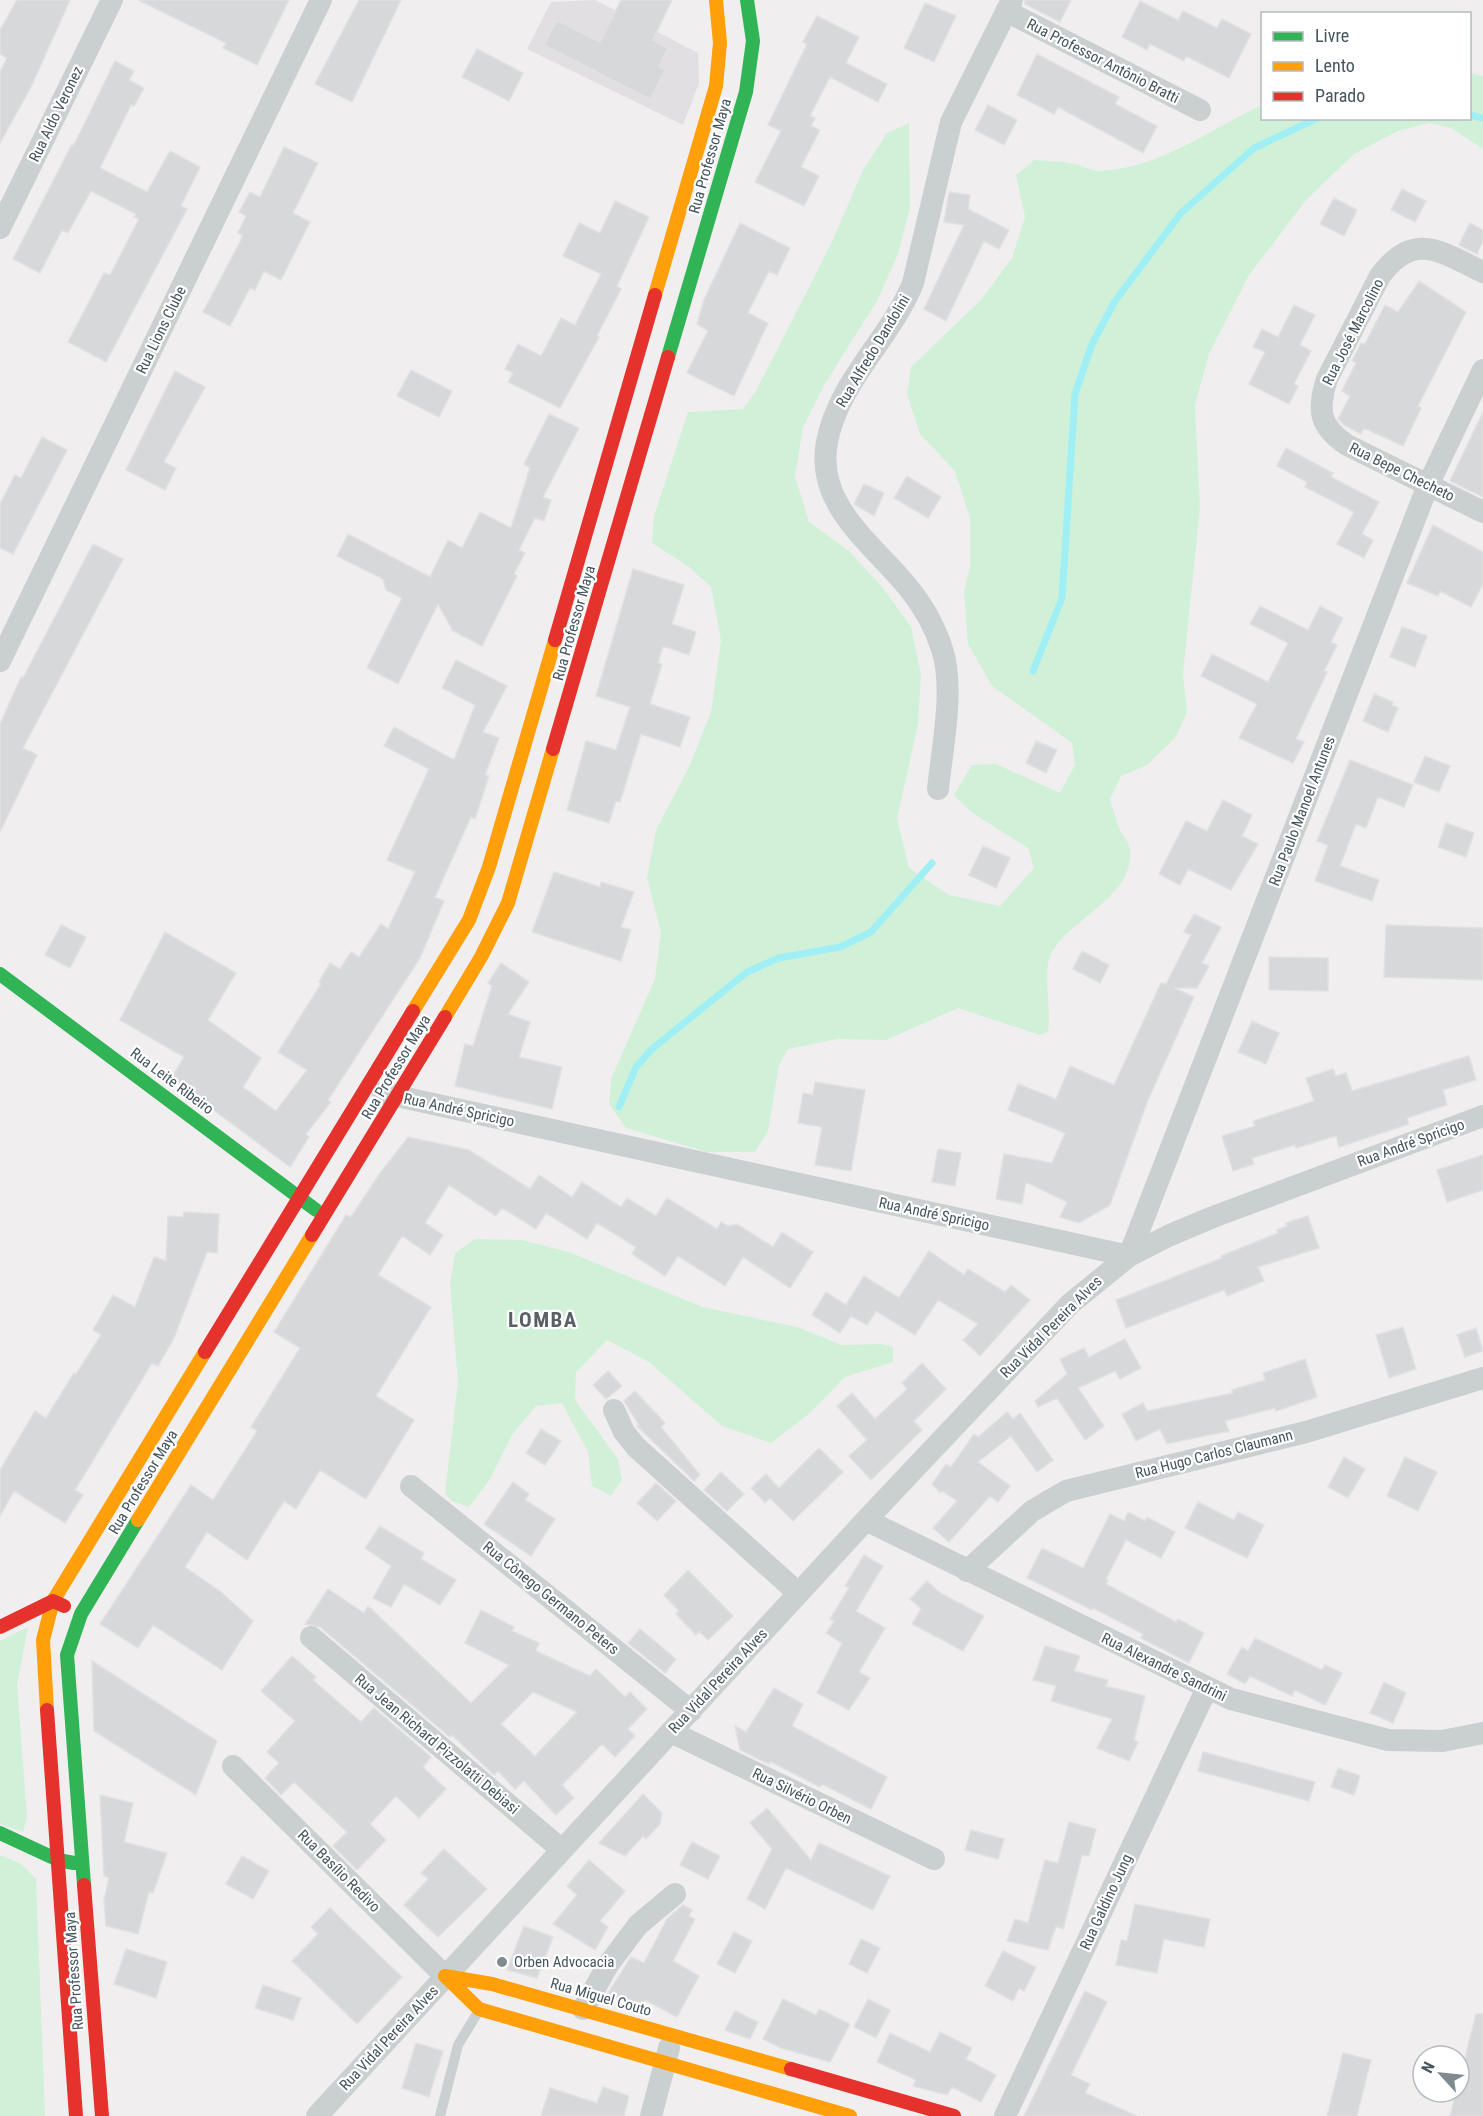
<svg xmlns="http://www.w3.org/2000/svg" width="1483" height="2116" font-family="'Roboto Condensed',sans-serif">
<style>
.education{fill:#e1dfe2}
.green{fill:#d0f1d8}
.lines{fill:none;stroke-linecap:round;stroke-linejoin:round}
.stream{stroke:#a0eff4;stroke-width:7}
.building{fill:#d7d8d9;stroke:#e1e0e2;stroke-width:1.5;fill-rule:evenodd}
.lane{stroke:#cacfd0;stroke-width:10}
.street{stroke:#cacfd0;stroke-width:22}
.fast{stroke:#30b455;stroke-width:14}
.slow{stroke:#ff9f0a;stroke-width:14}
.jam{stroke:#e5322d;stroke-width:14}
.poi-dot{fill:#808b91;stroke:#fff;stroke-width:2}
.labels{text-anchor:middle;stroke-width:4.5;stroke-linejoin:round;paint-order:stroke}
.street-label{font-size:15px;fill:#44555e;stroke:#fff}
.poi-label{font-size:15px;fill:#44555e;stroke:#fff;text-anchor:start}
.district-label{font-size:21px;font-weight:bold;letter-spacing:1.5px;fill:#5a6064;stroke:#fff}
</style>
<rect width="100%" height="100%" fill="#f0eeef"/>
<path class="education" d="M595 0 698 53 699 83 683 125 527 49 551 2Z"/>
<path class="green" d="M1470 73 1483 76V149L1451 128 1429 123 1398 131 1354 154 1307 199 1249 275 1209 354 1195 405 1200 507 1183 674 1187 713 1175 738 1147 765 1121 776 1110 799C1113 809 1116 820 1120 830 1123 836 1130 844 1130 851 1134 897 1069 919 1051 954 1042 972 1052 1010 1048 1032L1040 1035 958 1008 886 1040 837 1039 788 1049 779 1065 768 1131 755 1152H707L626 1128 609 1104 611 1079 655 979 661 932 647 878 656 830 689 767 711 712 721 641 711 587 688 566 652 543 654 516 688 412 743 409 757 389 831 244 863 170 887 133 909 123 910 208 898 254 878 299 826 382 803 427 795 476 809 522 849 551 883 588 911 627 921 675 918 724 897 819 909 868 949 895 1000 906 1034 868 1028 848 971 812 954 795 972 765 996 764 1060 793 1075 765 1072 743 992 686 968 644 964 592 970 567V518L955 471 920 434 907 394 911 367 981 300 1012 258 1025 217 1016 175 1034 160C1046 161 1059 161 1071 163 1081 165 1092 172 1102 171 1162 167 1210 129 1262 105V118H1470Z
M475 1239 522 1240 569 1252 702 1307 797 1327 842 1345 882 1344 893 1347V1362L845 1377 810 1413 771 1443 722 1426 649 1362 607 1340 576 1372 575 1400 618 1459 622 1480 611 1496 592 1486 588 1452 562 1403 536 1406 512 1435 490 1479 469 1507 452 1501 445 1493 458 1382 450 1285 455 1253Z
M28 1627 17 1685 27 1817 23 1832 0 1824V1641Z
M0 1855 21 1864 36 1879 45 2116H0Z"/>
<g class="lines">
<path class="stream" d="M1470 115 1483 118
M1033 671 1062 598 1075 394 1092 344 1115 301 1181 213 1254 148 1318 118
M619 1107 636 1067 652 1049 747 972 779 958 840 947 871 932 932 863"/>
</g>
<path class="building" d="M17 0H70L31 87 0 143V72L7 58 0 54V30Z
M138 0H289L257 65 223 48 226 43Z
M359 0H401L352 102 315 84Z
M621 0H672L653 40 668 48 659 67 665 70 650 99 544 45 557 20 600 42Z
M1025 0H1071L1060 22 1025 4Z
M1140 1 1178 20 1183 11 1217 28 1222 19 1251 34 1229 78 1186 56 1184 61 1150 44 1147 50 1122 37Z
M925 3 956 16 934 62 904 48Z
M817 16 859 37 846 63 887 84 878 102 830 77 810 116 815 118 811 126 820 130 801 167 819 176 804 206 755 182 781 131 768 125 807 44 803 42Z
M477 49 523 73 509 101 462 77Z
M1037 54 1119 97 1115 104 1157 126 1143 153 1058 107 1054 114 1017 95Z
M115 61 134 71 129 80 144 88 134 106 131 105 100 168 147 192 170 151 200 167 181 206 187 209 106 362 68 342 104 273 110 275 139 219 134 217 136 214 91 191 68 233 62 230 40 273 13 259 72 144 74 145Z
M988 105 1017 120 1004 145 975 130Z
M284 147 318 163 293 213 310 222 281 280 264 271 255 290 250 288 230 326 203 312 241 240 242 235 238 233 246 216 239 212 250 192 260 197Z
M1402 189 1426 201 1415 222 1391 210Z
M949 192 970 195 968 209 1009 230 999 249 984 241 946 321 924 309 964 225 944 222Z
M1334 198 1357 210 1344 236 1320 224Z
M615 201 649 217 617 286 621 289 597 336 599 337 560 408 508 382 513 373 505 369 518 344 541 356 561 318 575 325 601 274 563 256 579 223 600 233Z
M740 223 790 248 777 275 769 271 748 313 768 323 734 396 687 373 708 331 697 324 704 300Z
M1470 223 1483 230V241L1477 254 1459 245Z
M1419 281 1466 312 1418 406 1421 408 1403 446 1364 428 1361 434 1344 425 1338 419 1350 396 1342 391 1356 363 1352 361 1361 343 1365 344 1385 305 1398 312Z
M1294 305 1315 315 1300 345 1311 351 1294 384 1298 386 1289 404 1249 384 1265 352 1253 347 1262 329 1278 337Z
M411 370 452 391 439 417 397 396Z
M175 371 205 387 164 462 176 468 165 490 126 470Z
M1483 412V497L1450 481Z
M549 414 579 428 543 497 551 500 544 521 535 518 519 550 525 553 514 574 517 576 482 646 453 631 438 604 398 684 367 668 402 598 386 590 383 579 337 556 348 534 430 577 448 540 462 548 480 512 511 528 530 468 524 464Z
M42 437 67 450 13 554 0 548V504L15 475 21 478Z
M1286 448 1333 473 1331 477 1379 502 1362 534 1373 540 1364 558 1337 544 1354 512 1305 487 1307 482 1277 466Z
M907 476 941 497 928 518 894 498Z
M864 484 884 493 874 516 854 504Z
M1433 525 1483 552V584L1471 607 1440 591 1438 596 1407 583Z
M93 544 123 559 23 748 37 755 0 832V724L21 677 23 678Z
M633 569 684 585 672 624 696 632 689 655 663 646 658 663 662 664 650 704 690 717 680 747 641 734 620 802 616 801 609 823 567 810 586 741 616 750 630 707 596 696Z
M1260 606 1308 630 1320 606 1343 618 1331 642 1337 645 1324 671 1327 672 1296 739 1304 742 1293 763 1239 738 1257 704 1201 676 1212 654 1268 682 1288 643 1250 624Z
M1402 627 1427 636 1415 667 1390 657Z
M456 660 507 686 483 732 499 738 485 775 489 776 475 819 471 817 435 897 444 901 420 958 328 1100 331 1102 306 1134 309 1137 290 1167 171 1078 184 1057 120 1020 165 932 236 973 208 1020 261 1058 243 1087 276 1111 307 1070 278 1052 321 984 319 982 330 963 340 969 351 952 359 957 381 924 388 929 415 872 387 860 429 769 384 746 394 727 454 760 475 705 442 688Z
M1374 694 1393 702 1392 705 1398 708 1388 732 1363 721Z
M1036 741 1057 750 1046 773 1026 763Z
M1425 756 1450 766 1439 792 1414 782Z
M1350 760 1413 785 1404 807 1378 797 1366 828 1356 824 1340 866 1379 880 1372 901 1315 881 1328 845 1317 841Z
M1223 800 1252 815 1242 836 1258 844 1231 890 1188 869 1180 885 1159 874 1186 821 1207 831Z
M1446 823 1474 833 1466 857 1438 847Z
M983 846 1010 858 996 888 969 875Z
M554 872 600 887 601 882 634 892 621 927 631 930 621 961 532 932Z
M1194 914 1221 927 1202 963 1209 966 1197 988H1174L1194 997 1148 1100 1110 1205 1079 1223 1060 1217 1067 1202 1026 1182 1022 1204 996 1199 1004 1154 1052 1163 1065 1133 1008 1110 1018 1084 1056 1099 1070 1066 1114 1085 1161 983 1166 984 1191 935 1184 932Z
M61 925 86 937 70 968 45 955Z
M1386 925 1483 928V980L1384 977Z
M1082 951 1109 965 1100 983 1073 969Z
M1269 957 1328 958V991L1269 990Z
M501 963 529 982 508 1014 530 1022 519 1057 562 1067 552 1109 455 1086 465 1044 473 1046 492 986 488 983Z
M1252 1021 1279 1033 1266 1064 1238 1052Z
M1469 1056 1476 1080 1443 1090 1447 1105 1407 1118 1409 1124 1339 1147 1336 1136 1296 1148 1295 1145 1252 1158 1254 1164 1233 1171 1222 1136 1255 1126 1253 1121 1314 1101 1306 1078 1333 1069 1336 1076 1346 1073 1352 1091Z
M815 1082 865 1090 851 1171 815 1165 822 1127 798 1123 803 1093 813 1095Z
M408 1137 469 1150 530 1189 539 1175 572 1197 582 1182 621 1207 627 1198 656 1216 667 1198 717 1229 721 1222 728 1226 737 1224 773 1247 782 1232 813 1252 790 1288 743 1257 725 1286 678 1256 665 1276 632 1254 636 1247 597 1223 587 1239 546 1213 536 1229 502 1208 496 1216 449 1185 425 1223 443 1235 430 1255 402 1236 378 1275 431 1307 376 1396 414 1420 366 1499 320 1470 296 1509 284 1501 247 1560 207 1532 185 1567 221 1592 253 1621 222 1670 153 1625 138 1648 100 1624 191 1485 213 1500 257 1431 251 1427 300 1348 274 1332 346 1215 351 1217 378 1176Z
M938 1149 961 1153 955 1186 932 1182Z
M1483 1155V1190L1447 1202 1437 1170Z
M184 1212 219 1214 217 1253 207 1252 174 1338 158 1366 152 1363 75 1490 83 1495 65 1523 14 1491 0 1516V1470L35 1411 46 1418 74 1373 76 1374 101 1335 93 1330 113 1295 135 1307 154 1257 166 1261 168 1216 183 1217Z
M1308 1216 1319 1248 1258 1267 1264 1281 1227 1296 1224 1290 1126 1328 1116 1300 1222 1258 1221 1256 1278 1233 1277 1230 1287 1226 1286 1223Z
M929 1251 964 1275 968 1269 1005 1292 1011 1285 1030 1300 980 1356 963 1340 978 1324 938 1300 915 1335 876 1311 867 1325 851 1316 840 1333 812 1315 826 1292 846 1305 864 1276 899 1298Z
M1403 1327 1416 1369 1389 1378 1376 1335Z
M1476 1328 1483 1351 1465 1357 1457 1335Z
M1125 1339 1141 1368 1120 1379 1115 1371 1078 1388 1104 1426 1085 1440 1057 1398 1038 1407 1035 1401 1067 1374 1060 1359 1084 1348 1089 1357Z
M1305 1359 1317 1397 1276 1411 1275 1408 1225 1421 1229 1431 1167 1444 1160 1429 1136 1441 1122 1414 1143 1403 1147 1411 1233 1393 1232 1390 1265 1380 1263 1373Z
M922 1363 946 1389 914 1421 922 1430 871 1480 849 1456 867 1440 837 1406 852 1393 875 1419 907 1389 902 1383Z
M608 1371 622 1386 606 1399 593 1385Z
M635 1391 665 1423 661 1427 700 1475 694 1481 637 1426 639 1425 624 1401Z
M1007 1412 1013 1419 1020 1413 1053 1460 1037 1472 1011 1436 978 1462 1010 1486 998 1502 990 1496 949 1542 933 1528 957 1501 942 1491 940 1493 932 1484 946 1464 951 1467 974 1434 978 1437Z
M541 1429 561 1441 545 1465 526 1453Z
M819 1448 843 1472 793 1521 770 1498 765 1503 751 1488 766 1474 779 1488Z
M1344 1457 1365 1469 1348 1498 1328 1487Z
M1405 1457 1437 1472 1418 1511 1387 1496Z
M721 1472 744 1494 727 1511 704 1490Z
M513 1482 529 1494 525 1500 555 1519 531 1556 484 1524Z
M656 1483 676 1501 657 1521 637 1503Z
M1198 1502 1234 1520 1238 1512 1264 1525 1247 1558 1185 1528Z
M1128 1512 1145 1521 1147 1517 1175 1532 1161 1558 1126 1540 1106 1579 1108 1580 1106 1584 1176 1622 1178 1619 1204 1633 1189 1663 1141 1638 1143 1634 1093 1608 1092 1610 1027 1578 1042 1548 1083 1568 1110 1514 1124 1521Z
M380 1526 424 1553 421 1559 456 1580 440 1605 404 1584 391 1607 373 1598 391 1566 365 1548Z
M864 1555 883 1566 856 1611 885 1628 859 1672 870 1678 849 1710 817 1693 842 1643 826 1633 834 1621 830 1619 849 1588 845 1586Z
M688 1570 733 1616 708 1640 699 1631 696 1635 676 1614 679 1611 664 1595Z
M927 1581 940 1593 984 1616 963 1651 912 1624 921 1609 910 1599Z
M328 1589 364 1613 368 1606 471 1703 509 1665 465 1643 481 1610 514 1627 512 1631 539 1643 536 1651 590 1676 596 1669 625 1697 630 1692 647 1709 628 1729 635 1736 615 1757 602 1744 562 1785 574 1798 556 1815 524 1781 515 1789 498 1771 494 1775 452 1735 450 1737 320 1627 305 1624ZM533 1692 577 1712 535 1756 501 1724Z
M640 1629 676 1659 665 1673 628 1643Z
M1255 1638 1322 1670 1325 1665 1342 1673 1325 1705 1295 1690 1292 1696 1250 1676 1245 1684 1227 1674 1242 1647 1248 1651Z
M1045 1646 1080 1656 1074 1671 1108 1680 1106 1686 1145 1696 1134 1740 1138 1742 1129 1761 1097 1748 1112 1719 1051 1701 1056 1686 1033 1680Z
M292 1656 316 1677 313 1680 361 1722 374 1708 431 1757 423 1767 446 1789 419 1818 396 1796 370 1824 386 1840 357 1870 333 1846 347 1832 294 1782 281 1795 265 1778 279 1763 267 1752 295 1721 261 1691Z
M92 1661 217 1741 196 1795 94 1731Z
M1384 1682 1406 1693 1393 1723 1370 1713Z
M774 1688 803 1704 792 1726 887 1777 871 1809 822 1784 820 1787 771 1762 769 1764 740 1750 735 1726 746 1732Z
M1203 1752 1315 1782 1309 1801 1198 1771Z
M1338 1768 1360 1776 1354 1795 1331 1787Z
M643 1794 662 1813 660 1824 646 1839 643 1836 625 1856 599 1843Z
M100 1795 133 1803 124 1842 167 1853 153 1893 149 1892 138 1934 106 1926 104 1900 109 1878 104 1876Z
M767 1808 811 1860 819 1843 890 1876 873 1910 786 1868 765 1909 747 1899 772 1849 750 1823Z
M1069 1822 1096 1829 1089 1856 1082 1855 1063 1929 1056 1926 1048 1950 1007 1941 1015 1919 1028 1923 1045 1860 1058 1863Z
M971 1830 1004 1839 998 1859 965 1850Z
M692 1842 720 1856 708 1879 680 1865Z
M444 1849 487 1889 438 1937 404 1905 428 1879 421 1873Z
M242 1856 269 1871 253 1899 226 1884Z
M589 1860 625 1891 600 1921 608 1927 595 1950 553 1924 577 1895 567 1886Z
M1135 1904 1210 1919 1204 1947 1164 1939 1157 1973 1116 1965 1121 1940 1127 1941Z
M683 1905 692 1910 689 1916 695 1919 673 1961 699 1976 677 2017 645 2000 641 2008 606 1996 631 1957 644 1963 667 1919Z
M330 1908 402 1977 357 2024 292 1961 318 1934 311 1927Z
M524 1926 553 1937 537 1978 507 1970Z
M734 1932 752 1941 735 1973 717 1964Z
M861 1939 880 1948 867 1973 849 1964Z
M126 1949 167 1962 156 1998 114 1984Z
M1003 1951 1036 1967 1024 1991 1019 1988 1013 2001 985 1986Z
M263 1985 301 1998 293 2020 255 2008Z
M1085 1991 1107 2002 1071 2075 1090 2084 1085 2093 1137 2116H1024Z
M783 1999 816 2015 819 2009 850 2024 830 2062 781 2048 763 2039Z
M868 1999 890 2010 876 2038 854 2027Z
M735 2011 758 2022 750 2039 725 2030Z
M1476 2014H1483V2116H1450L1456 2092H1459V2082Z
M940 2032 972 2048 966 2059 996 2075 981 2102 952 2087 947 2095 913 2086 916 2080 877 2062 890 2033 930 2052Z
M416 2043 443 2051 429 2097 402 2088Z
M1343 2053 1371 2060 1357 2116H1327Z
M603 2087 629 2096 624 2116H541L550 2088 597 2103Z"/>
<g class="lines">
<path class="lane" d="M440 2116 458 2045 478 2012"/>
<path class="street" d="M1006 11 1200 110
M0 228 112 0
M1483 272C1441 252 1414 230 1380 276L1327 379C1317 410 1319 426 1347 445L1483 512
M0 661 321 0
M938 789C942 748 955 689 942 649 935 627 922 604 907 586 872 543 815 505 827 442 838 382 891 338 913 283L951 122 1012 0
M383 1093 1129 1256 1168 1236 1213 1217 1483 1116
M614 1410 624 1432 636 1447 798 1593
M411 1486 691 1711
M866 1520 1231 1699 1388 1740 1442 1741 1483 1733
M967 1571 1032 1511 1066 1491 1306 1432 1483 1378
M311 1637 562 1850
M671 1732 934 1859
M233 1766 445 1976
M583 2009 608 1965 638 1925 675 1894
M317 2116 866 1520 1070 1304 1129 1256 1428 485 1483 370
M651 2116 669 2048
M1005 2116 1207 1688"/>
<path class="fast" d="M668 357 746 92 753 41 747 0
M0 974 316 1210
M0 1833 58 1860 74 1863
M84 1885 67 1655 81 1614 138 1520"/>
<path class="slow" d="M655 295 716 86 720 43 716 0
M413 1011 469 920 489 867 555 640
M445 1017 481 957 508 903 553 749
M138 1520 312 1235
M47 1710 43 1640 53 1601 205 1352
M445 1976 492 1984 791 2069
M445 1976 479 2009 850 2116"/>
<path class="jam" d="M555 640 655 295
M553 749 668 357
M312 1235 445 1017
M205 1352 413 1011
M0 1627 53 1601 64 1606
M47 1710 76 2116
M84 1885 102 2116
M791 2069 954 2116"/>
</g>
<circle class="poi-dot" cx="502" cy="1962" r="6"/>
<g class="labels">
<g class="street-label">
<text transform="translate(1103 61) rotate(27)" y="5">Rua Professor Antônio Bratti</text>
<text transform="translate(56 114) rotate(-64)" y="5">Rua Aldo Veronez</text>
<text transform="translate(710 156) rotate(-74)" y="5">Rua Professor Maya</text>
<text transform="translate(161 330) rotate(-64)" y="5">Rua Lions Clube</text>
<text transform="translate(1353 332) rotate(-63)" y="5">Rua José Marcolino</text>
<text transform="translate(873 351) rotate(-59)" y="5">Rua Alfredo Dandolini</text>
<text transform="translate(1402 472) rotate(26)" y="5">Rua Bepe Checheto</text>
<text transform="translate(574 623) rotate(-74)" y="5">Rua Professor Maya</text>
<text transform="translate(1302 811) rotate(-69)" y="5">Rua Paulo Manoel Antunes</text>
<text transform="translate(396 1067) rotate(-59)" y="5">Rua Professor Maya</text>
<text transform="translate(172 1081) rotate(37)" y="5">Rua Leite Ribeiro</text>
<text transform="translate(459 1110) rotate(12)" y="5">Rua André Spricigo</text>
<text transform="translate(1411 1143) rotate(-20)" y="5">Rua André Spricigo</text>
<text transform="translate(934 1214) rotate(12)" y="5">Rua André Spricigo</text>
<text transform="translate(1051 1327) rotate(-45)" y="5">Rua Vidal Pereira Alves</text>
<text transform="translate(1214 1454) rotate(-14)" y="5">Rua Hugo Carlos Claumann</text>
<text transform="translate(143 1482) rotate(-59)" y="5">Rua Professor Maya</text>
<text transform="translate(551 1598) rotate(39)" y="5">Rua Cônego Germano Peters</text>
<text transform="translate(1164 1667) rotate(26)" y="5">Rua Alexandre Sandrini</text>
<text transform="translate(718 1681) rotate(-47)" y="5">Rua Vidal Pereira Alves</text>
<text transform="translate(437 1744) rotate(40)" y="5">Rua Jean Richard Pizzolatti Debiasi</text>
<text transform="translate(802 1796) rotate(26)" y="5">Rua Silvério Orben</text>
<text transform="translate(339 1871) rotate(45)" y="5">Rua Basílio Redivo</text>
<text transform="translate(1106 1902) rotate(-65)" y="5">Rua Galdino Jung</text>
<text transform="translate(74 1971) rotate(-94)" y="5">Rua Professor Maya</text>
<text transform="translate(601 1997) rotate(16)" y="5">Rua Miguel Couto</text>
<text transform="translate(389 2038) rotate(-47)" y="5">Rua Vidal Pereira Alves</text>
</g>
<g class="poi-label">
<text x="514" y="1967">Orben Advocacia</text>
</g>
<g class="district-label">
<text x="543" y="1327">LOMBA</text>
</g>
</g>
<rect x="1261" y="12" width="210" height="108" fill="#ffffff" stroke="#b4bbbf" stroke-width="1.5"/>
<rect x="1273" y="32" width="30" height="9" fill="#30b455" stroke="#b4bbbf" stroke-width="1.5"/>
<text x="1315" y="42" font-size="18" fill="#44555e">Livre</text>
<rect x="1273" y="62" width="30" height="9" fill="#ff9f0a" stroke="#b4bbbf" stroke-width="1.5"/>
<text x="1315" y="72" font-size="18" fill="#44555e">Lento</text>
<rect x="1273" y="92" width="30" height="9" fill="#e5322d" stroke="#b4bbbf" stroke-width="1.5"/>
<text x="1315" y="102" font-size="18" fill="#44555e">Parado</text>
<g transform="translate(1441 2074) rotate(297)"><circle r="28" fill="#ffffff" stroke="#b4bbbf" stroke-width="1.5"/>
<path d="M0-4.5L10 22L0 15L-10 22Z" fill="#808b91"/>
<text y="-9" font-size="16" font-weight="bold" text-anchor="middle" fill="#44555e">N</text>
</g>
</svg>
